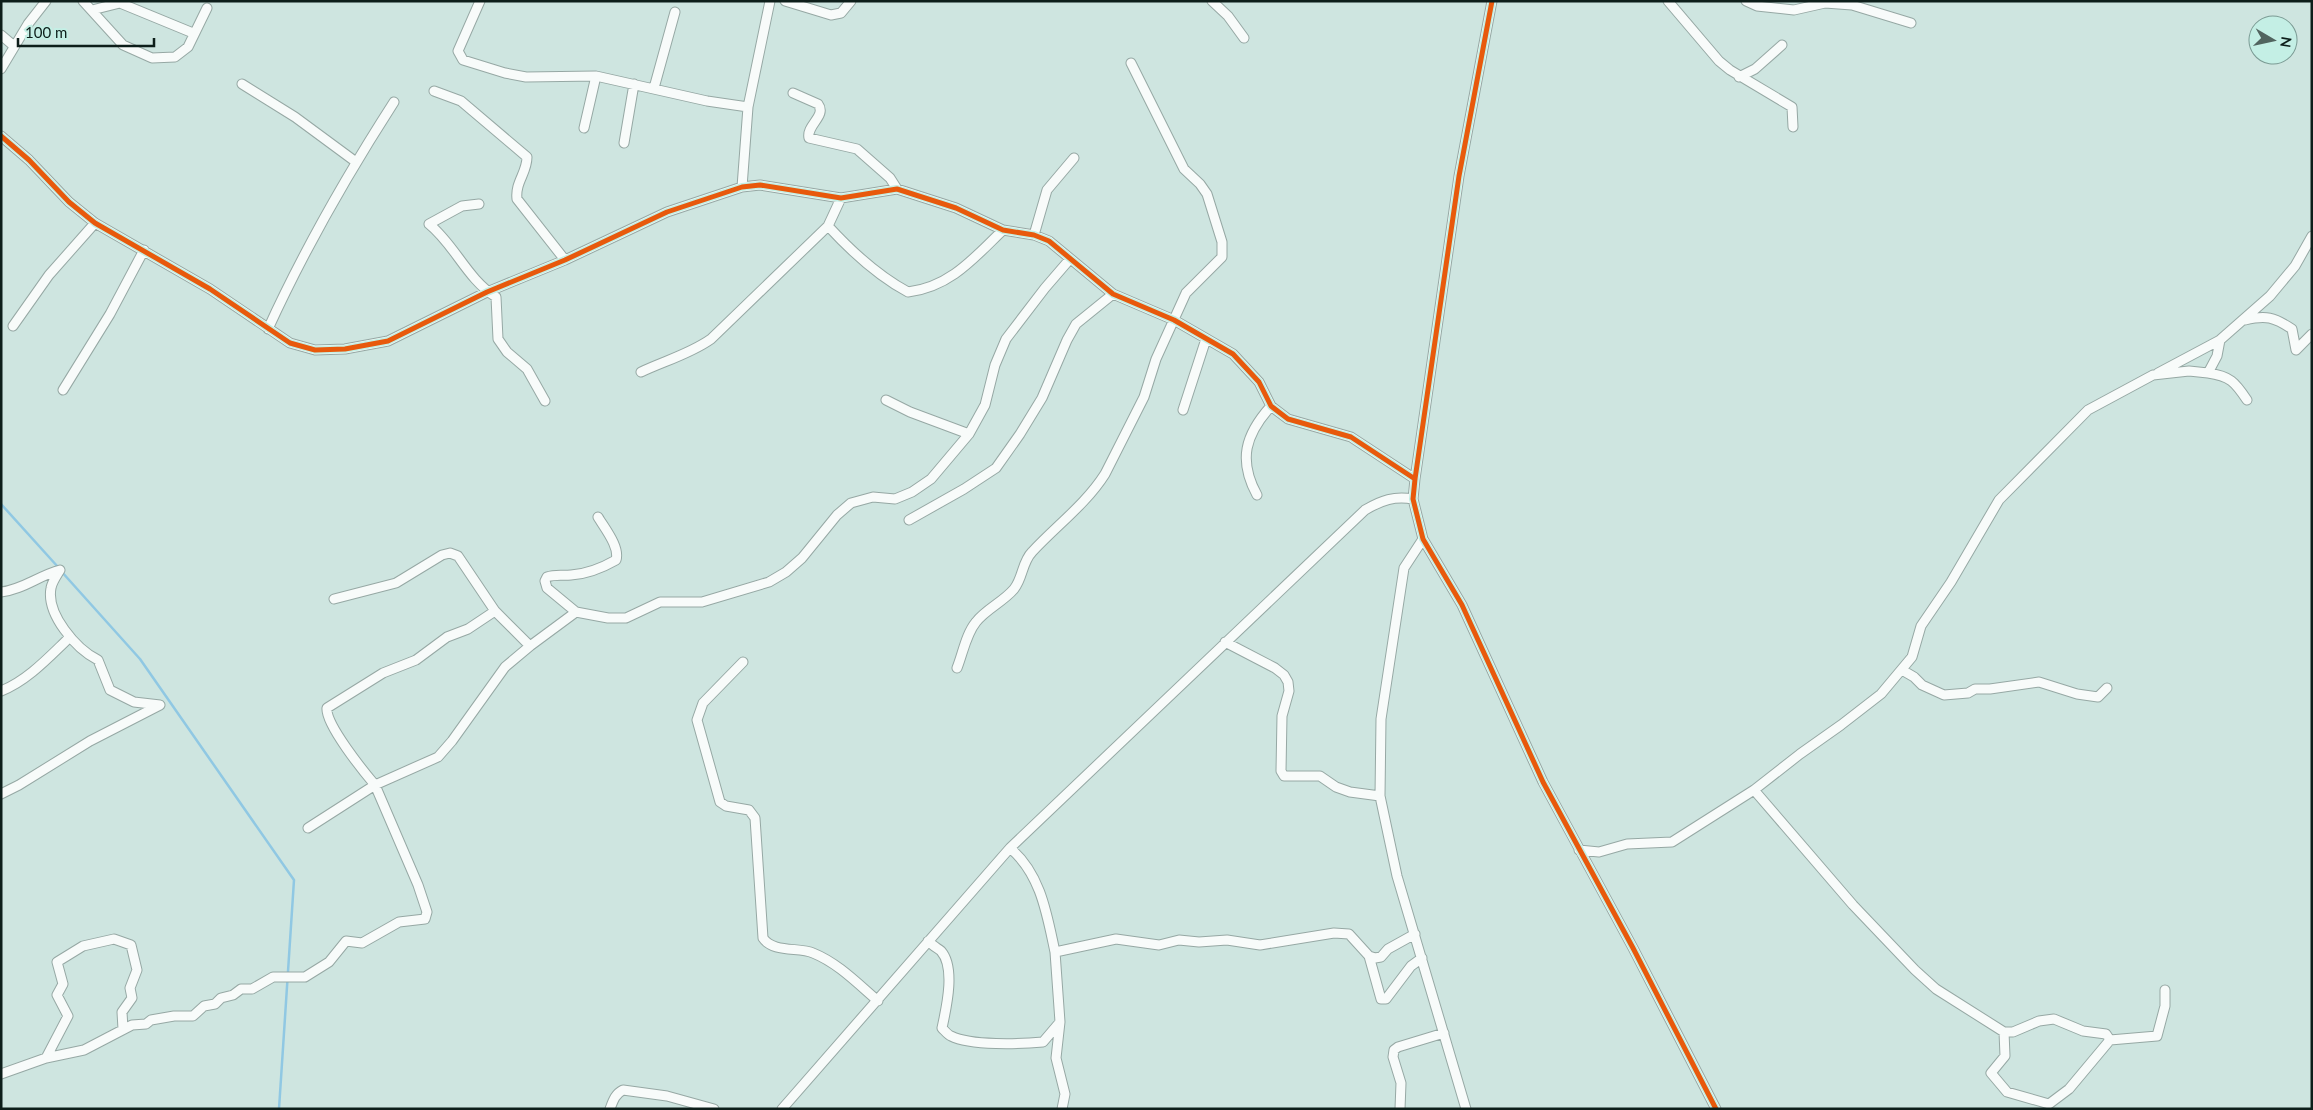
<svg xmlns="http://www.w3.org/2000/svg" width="2313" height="1110" font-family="Lato,sans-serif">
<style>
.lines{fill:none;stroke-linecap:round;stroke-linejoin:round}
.stream{stroke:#90c8e3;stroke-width:2.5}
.minor-casing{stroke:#96a8a4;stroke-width:11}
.minor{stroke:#f8fbfa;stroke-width:9}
.cycleway-casing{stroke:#c4efe5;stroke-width:8}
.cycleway{stroke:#e8590c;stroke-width:5}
</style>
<rect width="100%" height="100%" fill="#cee5e0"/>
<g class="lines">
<path class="stream" d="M1 504 58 567
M61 571 140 659 294 880 279 1109"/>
<g class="minor-casing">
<path id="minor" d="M83 1 123 45 152 58 175 57 188 47 207 8
M480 1 458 51 463 60 505 73 526 77 596 76 707 101 748 107
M785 1 831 15 841 13 851 1
M1212 1 1228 16 1244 38
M1492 1 1459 176 1415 479 1413 499 1423 539 1462 605 1543 782 1633 948 1716 1109
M1668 1 1719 61 1730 70 1792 107 1793 127
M1746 1 1757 6 1794 10 1825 3 1852 5 1911 23
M92 10 120 3 193 33
M1 35 14 46
M1 69 28 24 46 1
M1739 77 1755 69 1782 45
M242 84 295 117 356 162
M654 88 675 12
M434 91 461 101 527 157C527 173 515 182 517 199L565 260
M793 93 818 104C827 116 806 125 809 138L857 149 890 178 897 189
M584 128 596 76
M1 136 29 160 69 202 95 223 210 289 290 343 315 350 345 349 388 341 487 292 565 260 667 212 742 187 760 185 841 198 897 189 956 208 1003 230 1034 235 1049 241 1113 294 1174 320 1233 354 1259 382 1271 406 1288 419 1351 437 1415 479
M624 143 634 84
M742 187 748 107 770 1
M841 198 828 226C851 251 878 276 908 292 950 287 974 258 1003 230
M479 204 462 206 429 224C455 245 467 279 496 297L498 339 507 352 527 369 545 401
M1034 235 1047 190 1074 158
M2245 320C2266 315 2274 317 2292 329L2296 350 2312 334
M13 326 49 275 95 223
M268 329C304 250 347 175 394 102
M641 372C664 361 690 354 711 339L828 226
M2158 373 2220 340
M2208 373C2230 376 2235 382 2247 400
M63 390 110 314 144 250
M886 400 910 412 969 434
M1183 410 1206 339
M1257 495C1238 460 1245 435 1271 406
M598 517C605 529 620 547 616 560 602 568 587 574 571 575 562 576 556 574 547 577L545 581 547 588 576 612 608 618H626L660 602H702L769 582 786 572 802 558 837 515 851 503 873 497 895 499 912 492 931 479 969 434 985 405 995 365 1006 339 1045 288 1070 259
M909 520 964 489 996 468 1020 434 1042 398 1067 340 1076 324 1113 294
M1423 539 1404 568 1381 719 1380 796 1397 876 1466 1109
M1 592C22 590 40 575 60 570
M334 599 396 583 442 555 450 553 458 556 495 611 468 629 447 637 416 660 383 673 327 708C325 724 364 772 375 785L438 757 452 741 505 667 530 646 576 612
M495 611 530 646
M1225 642 1275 668 1284 675 1288 682 1289 691 1282 716 1281 771 1284 776H1320L1336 787 1350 792 1380 796
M743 662 703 703 697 720 720 802 726 806 749 810 755 818 763 938C773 953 799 947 813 953 838 963 858 984 878 1001
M957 668C963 653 966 634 976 622 986 609 1003 602 1014 589 1023 578 1022 562 1032 552 1056 526 1086 504 1105 474L1144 397 1156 359 1186 293 1222 257V242L1207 194 1200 184 1184 169 1131 63
M1902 670 1914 677 1922 685 1944 695 1968 693 1975 689H1990L2039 682 2077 694 2098 697 2107 688
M1 691C27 681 49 657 69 638
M1754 790 1853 905 1915 970 1936 989 2004 1032 2005 1056 1991 1073 2007 1092 2049 1104 2069 1089 2110 1040 2157 1036 2165 1006V990
M1 794 19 785 90 741 160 705 134 702 110 690 98 660C76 649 46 614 51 588 52 582 57 575 60 570
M1010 848C1041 874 1047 915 1055 952
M1579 850 1599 852 1627 844 1672 842 1754 790 1800 754 1841 725 1881 694 1912 657 1921 626 1951 582 1999 500 2088 410 2153 375 2189 371 2208 373 2217 356 2220 340 2270 296 2295 266 2312 236
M928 941C932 945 937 948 941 951 956 968 946 1009 942 1028 945 1031 948 1035 951 1036 971 1046 1020 1044 1043 1042L1060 1022 1055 952 1060 951 1116 939 1159 945 1179 940 1199 942 1227 940 1260 945 1334 933 1349 934 1369 956 1375 958 1381 957 1388 949 1415 934
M1369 956 1381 999H1386L1411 966 1422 958
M1060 1022 1056 1058 1065 1094 1062 1109
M2004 1032H2013L2039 1021 2054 1019 2083 1031 2106 1034 2110 1040
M46 1058 68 1016 57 995 63 984 57 962 83 946 114 939 131 945 137 970 130 988 132 998 122 1012 123 1029
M1 1074 46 1058 84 1050 132 1025 146 1024 151 1020 174 1016H193L204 1006 215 1004 221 998 233 995 241 989H252L273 977H305L329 962 346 941 362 943 399 922 425 919 427 912 418 885 375 785 308 828
M610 1109C613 1101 615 1094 623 1090L667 1096 714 1109
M782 1109 1010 848 1365 510C1382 500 1394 496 1413 499
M1400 1109 1401 1083 1393 1057 1394 1050 1398 1047 1444 1033"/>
</g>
<use href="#minor" class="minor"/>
<g class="cycleway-casing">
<path id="cycleway" d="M1492 1 1459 176 1415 479 1413 499 1423 539 1462 605 1543 782 1633 948 1716 1109
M1 136 29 160 69 202 95 223 210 289 290 343 315 350 345 349 388 341 487 292 565 260 667 212 742 187 760 185 841 198 897 189 956 208 1003 230 1034 235 1049 241 1113 294 1174 320 1233 354 1259 382 1271 406 1288 419 1351 437 1415 479"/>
</g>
<use href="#cycleway" class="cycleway"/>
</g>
<rect width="2313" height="1110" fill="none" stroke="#0d1e1a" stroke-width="5"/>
<g transform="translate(2273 40) rotate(99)"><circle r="24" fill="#c4efe5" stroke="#7b9b94"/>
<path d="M0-4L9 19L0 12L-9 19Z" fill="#51645f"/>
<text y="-8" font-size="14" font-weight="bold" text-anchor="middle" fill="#0d1e1a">N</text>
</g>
<path d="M18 38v8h136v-8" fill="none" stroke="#0d1e1a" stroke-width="2.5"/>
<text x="25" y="38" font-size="15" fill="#0d1e1a" stroke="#c4efe5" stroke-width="4" paint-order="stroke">100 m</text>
</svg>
